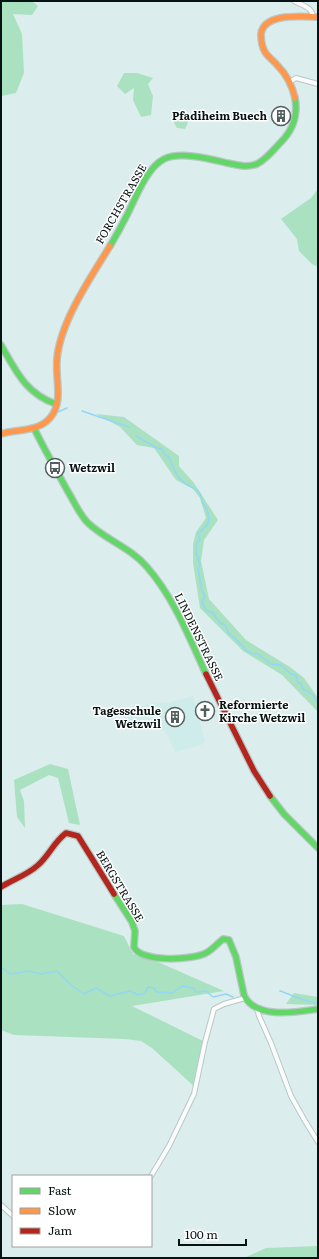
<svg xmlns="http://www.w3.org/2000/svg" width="319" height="1259" font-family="Literata,serif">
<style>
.built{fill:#cdecea}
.green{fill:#aae1c0}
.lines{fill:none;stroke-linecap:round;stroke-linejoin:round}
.stream{stroke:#92d7f3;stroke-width:1.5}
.street-casing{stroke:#b9c7c6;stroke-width:6}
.fast-casing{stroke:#b9c7c6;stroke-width:8}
.slow-casing{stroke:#b9c7c6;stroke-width:8}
.jam-casing{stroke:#b9c7c6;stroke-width:8}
.street{stroke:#fafcfc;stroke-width:4}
.fast{stroke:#63d668;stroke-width:5.5}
.slow{stroke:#ff974d;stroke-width:5.5}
.jam{stroke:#b3261e;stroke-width:5.5}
.labels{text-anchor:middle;stroke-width:3;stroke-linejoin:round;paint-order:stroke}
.poi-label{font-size:11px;font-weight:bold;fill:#071312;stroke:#fff;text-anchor:end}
.street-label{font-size:11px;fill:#071312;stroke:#fff}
</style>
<rect width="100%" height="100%" fill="#dceded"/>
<path class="built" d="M193 696 205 741 201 745 175 752 166 731 154 728 133 729 123 715 148 704 167 703Z"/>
<path class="green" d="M1 1H32L38 6 32 15 13 14 22 34 24 73 16 93 1 96Z
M124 73H137L153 78 148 84 153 96 151 115 141 117 133 100 134 88 125 94 117 86Z
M189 113 197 116 200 121 189 120 185 129 177 128 172 119Z
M318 189V267L312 264 299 251 297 239 281 219 311 198Z
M96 414 124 417 179 456V466L194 483 218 520 204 540 201 561 209 599 246 640 290 667 304 678 318 698V712L282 675 243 651 200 608 193 563V544L196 532 206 518 200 498 193 489 176 480 154 448 137 445 120 427Z
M50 764 68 769 80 825 69 823 58 778 49 775 20 790 24 801 25 828 17 817 14 780Z
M22 904 124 936 133 954 151 959 224 991 132 1006 205 1042 196 1088 152 1048 141 1041 125 1039 14 1035 1 1030V905Z
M294 993 318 997V1005L286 1004Z
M318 1246V1258H244L266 1248Z"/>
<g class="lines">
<path class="stream" d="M82 411 129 427
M58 412 67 408
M136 436 157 448 162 449 165 455 169 457C172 466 175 474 181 480 190 490 201 485 202 502 208 509 210 516 208 524L198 534 200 540 196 544V554L199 558 198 559 200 565 198 569 202 591 205 596 202 602 206 610 213 613 220 623 225 625 229 634C241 640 244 655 258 654L271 664 281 665 291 674 296 675 298 683H301C303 693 306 689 312 694 314 696 316 700 318 703
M1 967 10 974 29 971 41 974 57 971 71 985 84 994 96 988 110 996 130 991 138 995 145 993 148 987 154 988 157 992 172 993 182 986 193 988 196 992 206 991 213 997 226 994 233 997
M280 991C293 995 304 1002 318 1003"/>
<g class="street-casing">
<path id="street" d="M294 1C302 5 313 8 313 17
M291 81 296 78 318 84
M257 1009 259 1016 271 1043 291 1096 305 1121 318 1142
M151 1176 169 1146 194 1094 205 1042 214 1009 224 1004 245 998
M1 1205 13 1216"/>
</g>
<g class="fast-casing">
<path id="fast" d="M110 246C116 236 121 227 126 217 135 200 146 168 164 159 180 151 210 159 227 163 237 165 247 168 257 164 267 159 274 149 281 142 294 129 298 115 295 98
M1 345C16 371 26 394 56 404
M34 428C44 449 56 469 67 490 74 501 79 514 88 523 106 540 131 548 147 567 174 598 189 637 206 674
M270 796 284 814 318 848
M114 894 132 922 135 931 134 947C141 963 193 960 206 953 212 950 218 943 223 939L229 940 236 957 244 995C255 1020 297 1012 318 1009"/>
</g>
<g class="slow-casing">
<path id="slow" d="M295 98C292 85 287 75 278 66 274 61 268 57 265 52 262 47 261 40 261 34 264 12 303 17 318 17
M1 434C17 429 38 432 50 418 64 402 55 379 57 359 60 322 91 277 110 246"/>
</g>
<g class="jam-casing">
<path id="jam" d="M206 674 254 771 270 796
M1 887C12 880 27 875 37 866 49 856 53 843 66 833L78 836 114 894"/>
</g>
<use href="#street" class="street"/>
<use href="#fast" class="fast"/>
<use href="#slow" class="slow"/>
<use href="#jam" class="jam"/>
</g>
<defs>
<g id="building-ring" transform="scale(1)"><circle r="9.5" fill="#fff" stroke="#525f5f" stroke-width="1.5"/><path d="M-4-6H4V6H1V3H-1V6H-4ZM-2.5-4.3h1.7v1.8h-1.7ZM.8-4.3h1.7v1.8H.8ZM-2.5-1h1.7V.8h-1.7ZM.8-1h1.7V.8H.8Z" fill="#525f5f"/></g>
<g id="bus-ring" transform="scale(1)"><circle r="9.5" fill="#fff" stroke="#525f5f" stroke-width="1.5"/><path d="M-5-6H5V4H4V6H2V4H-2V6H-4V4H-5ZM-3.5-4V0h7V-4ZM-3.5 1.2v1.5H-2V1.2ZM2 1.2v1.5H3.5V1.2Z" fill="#525f5f"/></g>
<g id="church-ring" transform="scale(1)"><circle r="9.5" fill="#fff" stroke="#525f5f" stroke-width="1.5"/><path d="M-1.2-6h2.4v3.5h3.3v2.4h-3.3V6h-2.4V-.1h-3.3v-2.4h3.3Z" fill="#525f5f"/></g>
</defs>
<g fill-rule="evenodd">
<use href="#building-ring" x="281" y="116"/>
<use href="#bus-ring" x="55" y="468"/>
<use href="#church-ring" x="205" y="711"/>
<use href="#building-ring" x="175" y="717"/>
</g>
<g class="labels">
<g class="poi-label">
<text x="267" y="120">Pfadiheim Buech</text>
<text x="69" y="472" text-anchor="start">Wetzwil</text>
<text x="219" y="709" text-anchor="start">Reformierte<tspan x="219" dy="13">Kirche Wetzwil</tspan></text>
<text x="161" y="715">Tagesschule<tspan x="161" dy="13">Wetzwil</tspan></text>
</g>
<g class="street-label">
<text transform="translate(121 204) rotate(-60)" y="4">FORCHSTRASSE</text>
<text transform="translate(199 637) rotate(64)" y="4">LINDENSTRASSE</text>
<text transform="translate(120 886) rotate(59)" y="4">BERGSTRASSE</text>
</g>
</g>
<rect width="319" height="1259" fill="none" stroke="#071312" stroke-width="4"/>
<rect x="12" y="1175" width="140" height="72" fill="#ffffff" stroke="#9ca1a0"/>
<rect x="20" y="1188" width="20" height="6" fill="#63d668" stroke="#9ca1a0"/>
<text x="48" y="1195" font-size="12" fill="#071312">Fast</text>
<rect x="20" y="1208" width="20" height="6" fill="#ff974d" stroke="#9ca1a0"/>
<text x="48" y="1215" font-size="12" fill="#071312">Slow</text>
<rect x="20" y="1228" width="20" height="6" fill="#b3261e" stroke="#9ca1a0"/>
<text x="48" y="1235" font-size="12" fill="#071312">Jam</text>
<path d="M179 1239v6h67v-6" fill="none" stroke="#071312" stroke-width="2"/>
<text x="185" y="1239" font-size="12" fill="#071312" stroke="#ffffff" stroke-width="3" paint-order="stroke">100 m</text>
</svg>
